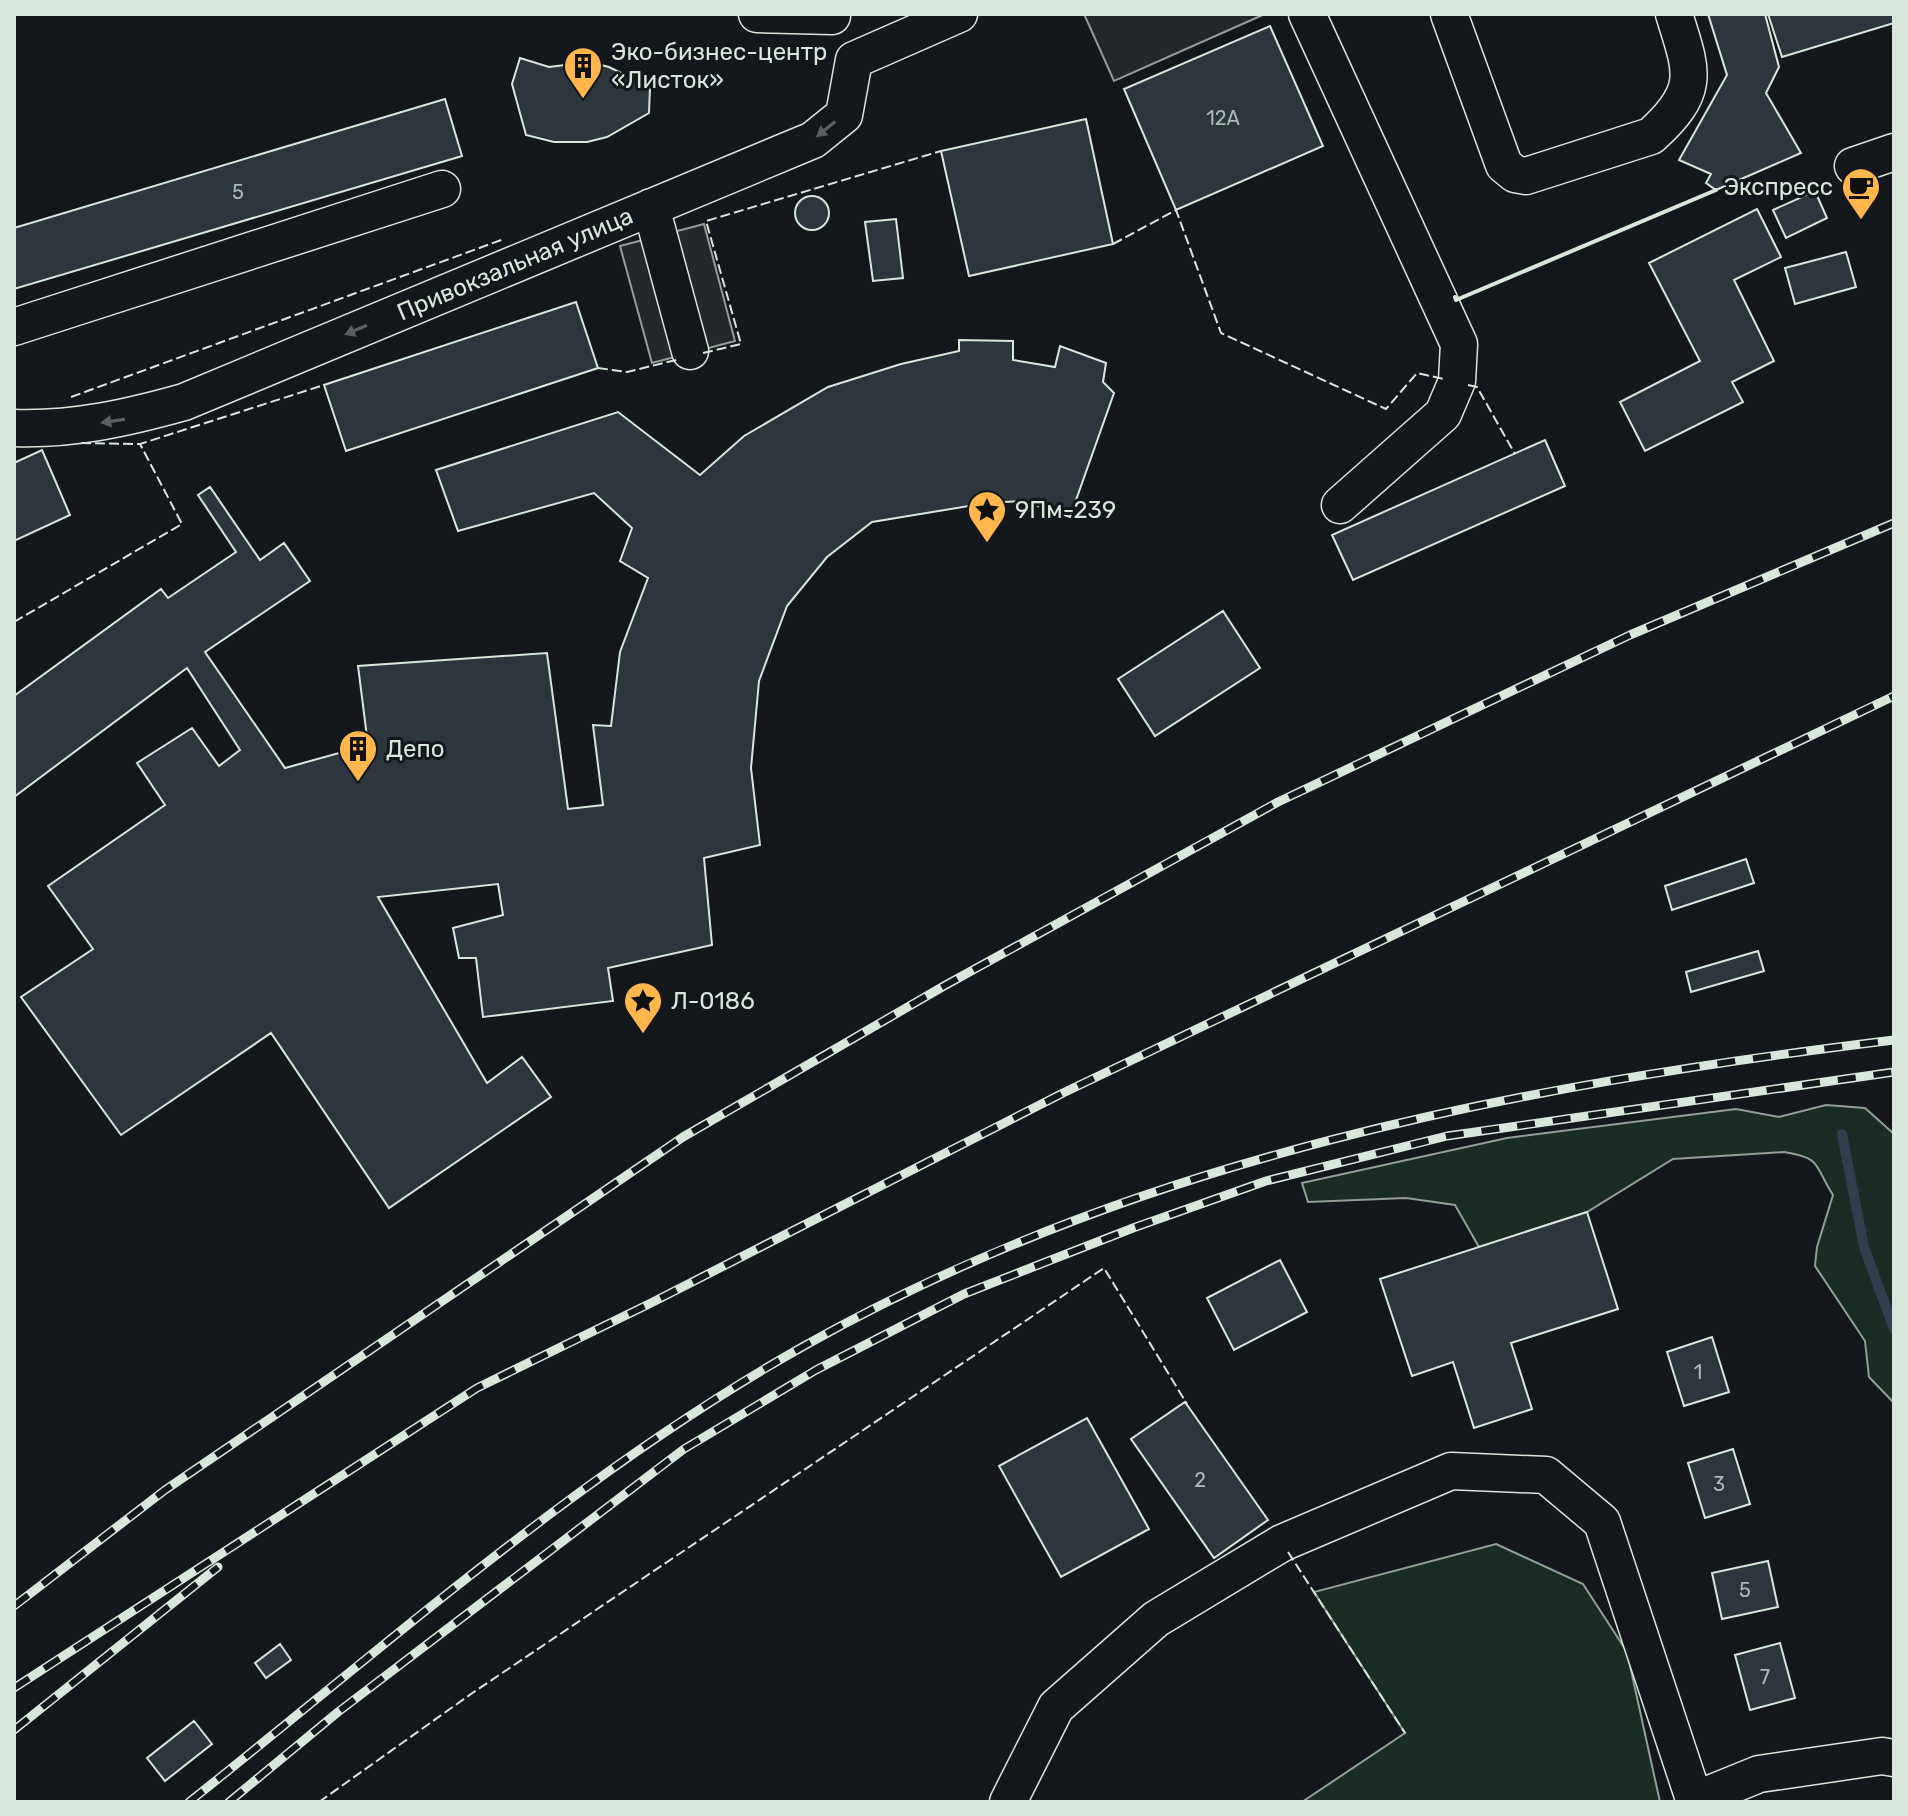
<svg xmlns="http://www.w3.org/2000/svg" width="1908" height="1816" font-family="Rubik,sans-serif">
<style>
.green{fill:#1a2d24;stroke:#939e99;stroke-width:2}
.parking{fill:#24282b;stroke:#939e99;stroke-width:2}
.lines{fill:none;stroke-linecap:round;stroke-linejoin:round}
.stream{stroke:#2f3f4d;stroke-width:10}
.building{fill:#2c363c;stroke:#d8e6dc;stroke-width:2}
.minor-casing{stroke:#d8e6dc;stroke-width:39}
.minor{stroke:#14181c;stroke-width:36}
.rail-casing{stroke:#d8e6dc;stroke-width:9}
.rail{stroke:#14181c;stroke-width:6;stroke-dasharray:18;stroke-linecap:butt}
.fence{stroke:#d8e6dc;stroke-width:2;stroke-dasharray:10 4;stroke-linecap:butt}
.wall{stroke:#d8e6dc;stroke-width:4}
.oneway{fill:#59605f}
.labels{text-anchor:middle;stroke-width:6;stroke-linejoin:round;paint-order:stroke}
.number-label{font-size:20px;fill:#adbab4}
.poi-label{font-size:24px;fill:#d8e6dc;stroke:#14181c;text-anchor:start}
.street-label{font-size:24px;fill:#d8e6dc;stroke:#14181c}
</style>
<rect width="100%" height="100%" fill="#14181c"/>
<path class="green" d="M1826 1105 1865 1108 1894 1134V1403L1869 1377 1865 1341 1815 1266 1817 1247 1833 1195C1814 1166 1823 1158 1784 1152L1673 1159 1587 1212 1479 1247 1455 1205 1406 1198 1308 1202 1302 1183 1507 1138 1736 1109 1779 1117Z
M1496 1544 1583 1584 1627 1652 1660 1802H1302L1405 1733 1314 1592Z"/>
<path class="parking" d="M1084 14H1265L1114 81Z
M704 224 735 341 652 363 620 246Z"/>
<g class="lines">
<path class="stream" d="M1842 1134 1864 1247 1894 1329"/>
</g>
<path class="building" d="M1708 14H1765L1779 67 1766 93 1801 153 1716 190 1706 183 1711 174 1679 160 1727 75Z
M1768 14H1894V23L1782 57Z
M1270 26 1323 146 1176 210 1124 89Z
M520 58 549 67 589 62 609 67 650 87 649 113 607 137 587 142H554L526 135 512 84Z
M445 99 462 156 14 289V228Z
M1086 119 1113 244 969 276 941 151Z
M1815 191 1827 218 1786 238 1773 210Z
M795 213a17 17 0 1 1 34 0a17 17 0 1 1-34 0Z
M1757 209 1781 257 1734 280 1774 361 1732 382 1743 402 1645 451 1620 402 1700 361 1649 263Z
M896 219 903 278 873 281 865 222Z
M1846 252 1856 287 1795 304 1785 268Z
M576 302 598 368 346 451 324 385Z
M959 340 1013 341V360L1055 367 1060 346 1106 363 1103 382 1114 393 1070 517 1023 501 987 503 872 522 827 557 787 606 759 681 751 768 760 845 704 858 712 945 608 968 613 1001 483 1017 476 958H459L453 928 503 915 498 884 378 897 487 1083 522 1057 551 1097 389 1208 271 1033 121 1135 21 997 93 949 48 886 165 805 137 763 192 728 219 766 240 750 187 668 14 797V696L161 589 168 598 236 552 198 495 210 487 260 560 284 543 310 581 205 652 285 768 368 745 358 666 547 653 568 809 603 805 593 725 611 726 620 652 648 578 620 561 632 528 594 493 458 531 436 470 618 412 700 475 744 436 828 387 901 364 959 351Z
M1545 440 1565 486 1353 580 1332 535Z
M42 450 70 515 14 541V463Z
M1223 611 1260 668 1155 736 1118 679Z
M1746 859 1754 883 1672 910 1665 886Z
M1758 951 1764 971 1691 992 1686 972Z
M1587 1212 1618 1309 1511 1343 1532 1409 1474 1428 1453 1362 1412 1376 1380 1279Z
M1280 1260 1307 1312 1234 1350 1207 1298Z
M1712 1337 1729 1392 1684 1406 1667 1352Z
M1185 1402 1268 1520 1214 1558 1131 1439Z
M1087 1418 1149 1529 1061 1577 999 1466Z
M1733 1449 1750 1504 1705 1518 1688 1463Z
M1768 1561 1778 1607 1722 1619 1712 1573Z
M1780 1643 1795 1698 1750 1710 1735 1655Z
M280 1644 291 1660 266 1678 255 1663Z
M194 1721 212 1744 165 1781 147 1758Z"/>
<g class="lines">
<g class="minor-casing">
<path id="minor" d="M757 14 832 16
M1307 14 1459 344 1457 381 1443 414 1340 505
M1449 14 1504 165 1515 174 1526 176 1651 136C1702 90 1692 72 1674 14
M854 60 959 14
M1853 166 1894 152
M651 207 690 351
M14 327 442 189
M14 428C73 430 127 418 184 402L813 140 844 115 854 60
M1695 1800 1759 1774 1882 1756 1894 1758
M1008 1802 1056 1707 1156 1619 1282 1543 1451 1471 1546 1475 1602 1522 1695 1802"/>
</g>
<use href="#minor" class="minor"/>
<g class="rail-casing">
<path id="rail" d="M14 1606 165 1490 683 1137 944 986 1278 802 1630 635 1894 523
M14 1688 477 1388 651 1303 1063 1093 1894 696
M14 1730 218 1567
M189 1802C387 1645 583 1470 804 1346 1139 1157 1516 1086 1894 1040
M229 1802 338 1712 684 1449 816 1370 964 1294 1133 1228 1266 1181 1447 1136 1894 1072"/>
</g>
<use href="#rail" class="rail"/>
<path class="fence" d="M1113 244 1176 210 1221 333 1386 409 1417 373 1444 379
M703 353 741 344 706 221 941 151
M598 368 627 372 680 359
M1468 385 1477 387 1515 454
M71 397 504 239
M81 443 140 444 324 385
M14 622 182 524 140 444
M1288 1552 1405 1733
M319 1802 471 1694 1104 1268 1187 1404"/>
<path class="wall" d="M1455 297 1456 300 1716 190"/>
</g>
<defs><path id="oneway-solid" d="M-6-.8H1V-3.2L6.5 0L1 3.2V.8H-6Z" transform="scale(2)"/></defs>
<g class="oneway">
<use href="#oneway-solid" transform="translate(826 129) rotate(141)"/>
<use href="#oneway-solid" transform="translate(356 330) rotate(157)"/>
<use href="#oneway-solid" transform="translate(113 421) rotate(171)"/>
</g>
<defs>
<g id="building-pin" transform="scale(2)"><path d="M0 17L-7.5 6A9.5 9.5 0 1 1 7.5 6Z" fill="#ffb74d" stroke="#14181c"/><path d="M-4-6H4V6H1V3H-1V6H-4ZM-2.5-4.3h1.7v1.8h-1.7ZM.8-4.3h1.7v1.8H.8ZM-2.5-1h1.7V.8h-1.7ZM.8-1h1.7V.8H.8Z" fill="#111"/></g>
<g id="cafe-pin" transform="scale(2)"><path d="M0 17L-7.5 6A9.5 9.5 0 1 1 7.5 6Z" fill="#ffb74d" stroke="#14181c"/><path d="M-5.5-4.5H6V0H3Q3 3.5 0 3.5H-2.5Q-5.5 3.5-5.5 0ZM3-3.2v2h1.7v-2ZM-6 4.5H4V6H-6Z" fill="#111"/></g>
<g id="sight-pin" transform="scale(2)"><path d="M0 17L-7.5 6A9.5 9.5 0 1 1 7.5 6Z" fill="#ffb74d" stroke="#14181c"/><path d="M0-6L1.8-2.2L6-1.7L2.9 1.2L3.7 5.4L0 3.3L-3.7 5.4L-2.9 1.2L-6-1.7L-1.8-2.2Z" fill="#111"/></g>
</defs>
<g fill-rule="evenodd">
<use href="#building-pin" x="583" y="66"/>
<use href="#cafe-pin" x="1861" y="187"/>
<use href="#sight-pin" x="987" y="510"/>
<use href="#building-pin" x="358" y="749"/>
<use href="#sight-pin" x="643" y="1001"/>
</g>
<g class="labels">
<g class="number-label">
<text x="1223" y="125">12А</text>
<text x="238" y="199">5</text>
<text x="1698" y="1379">1</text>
<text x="1200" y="1487">2</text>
<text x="1719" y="1491">3</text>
<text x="1745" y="1597">5</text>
<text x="1765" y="1684">7</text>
</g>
<g class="poi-label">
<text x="611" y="60">Эко-бизнес-центр<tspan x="611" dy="28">«Листок»</tspan></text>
<text x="1833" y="195" text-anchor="end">Экспресс</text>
<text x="1015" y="518">9Пм-239</text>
<text x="386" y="757">Депо</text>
<text x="671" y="1009">Л-0186</text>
</g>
<g class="street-label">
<text transform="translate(515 264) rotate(-23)" y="8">Привокзальная улица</text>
</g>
</g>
<rect width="1908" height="1816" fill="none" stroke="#d8e6dc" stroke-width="32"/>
</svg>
